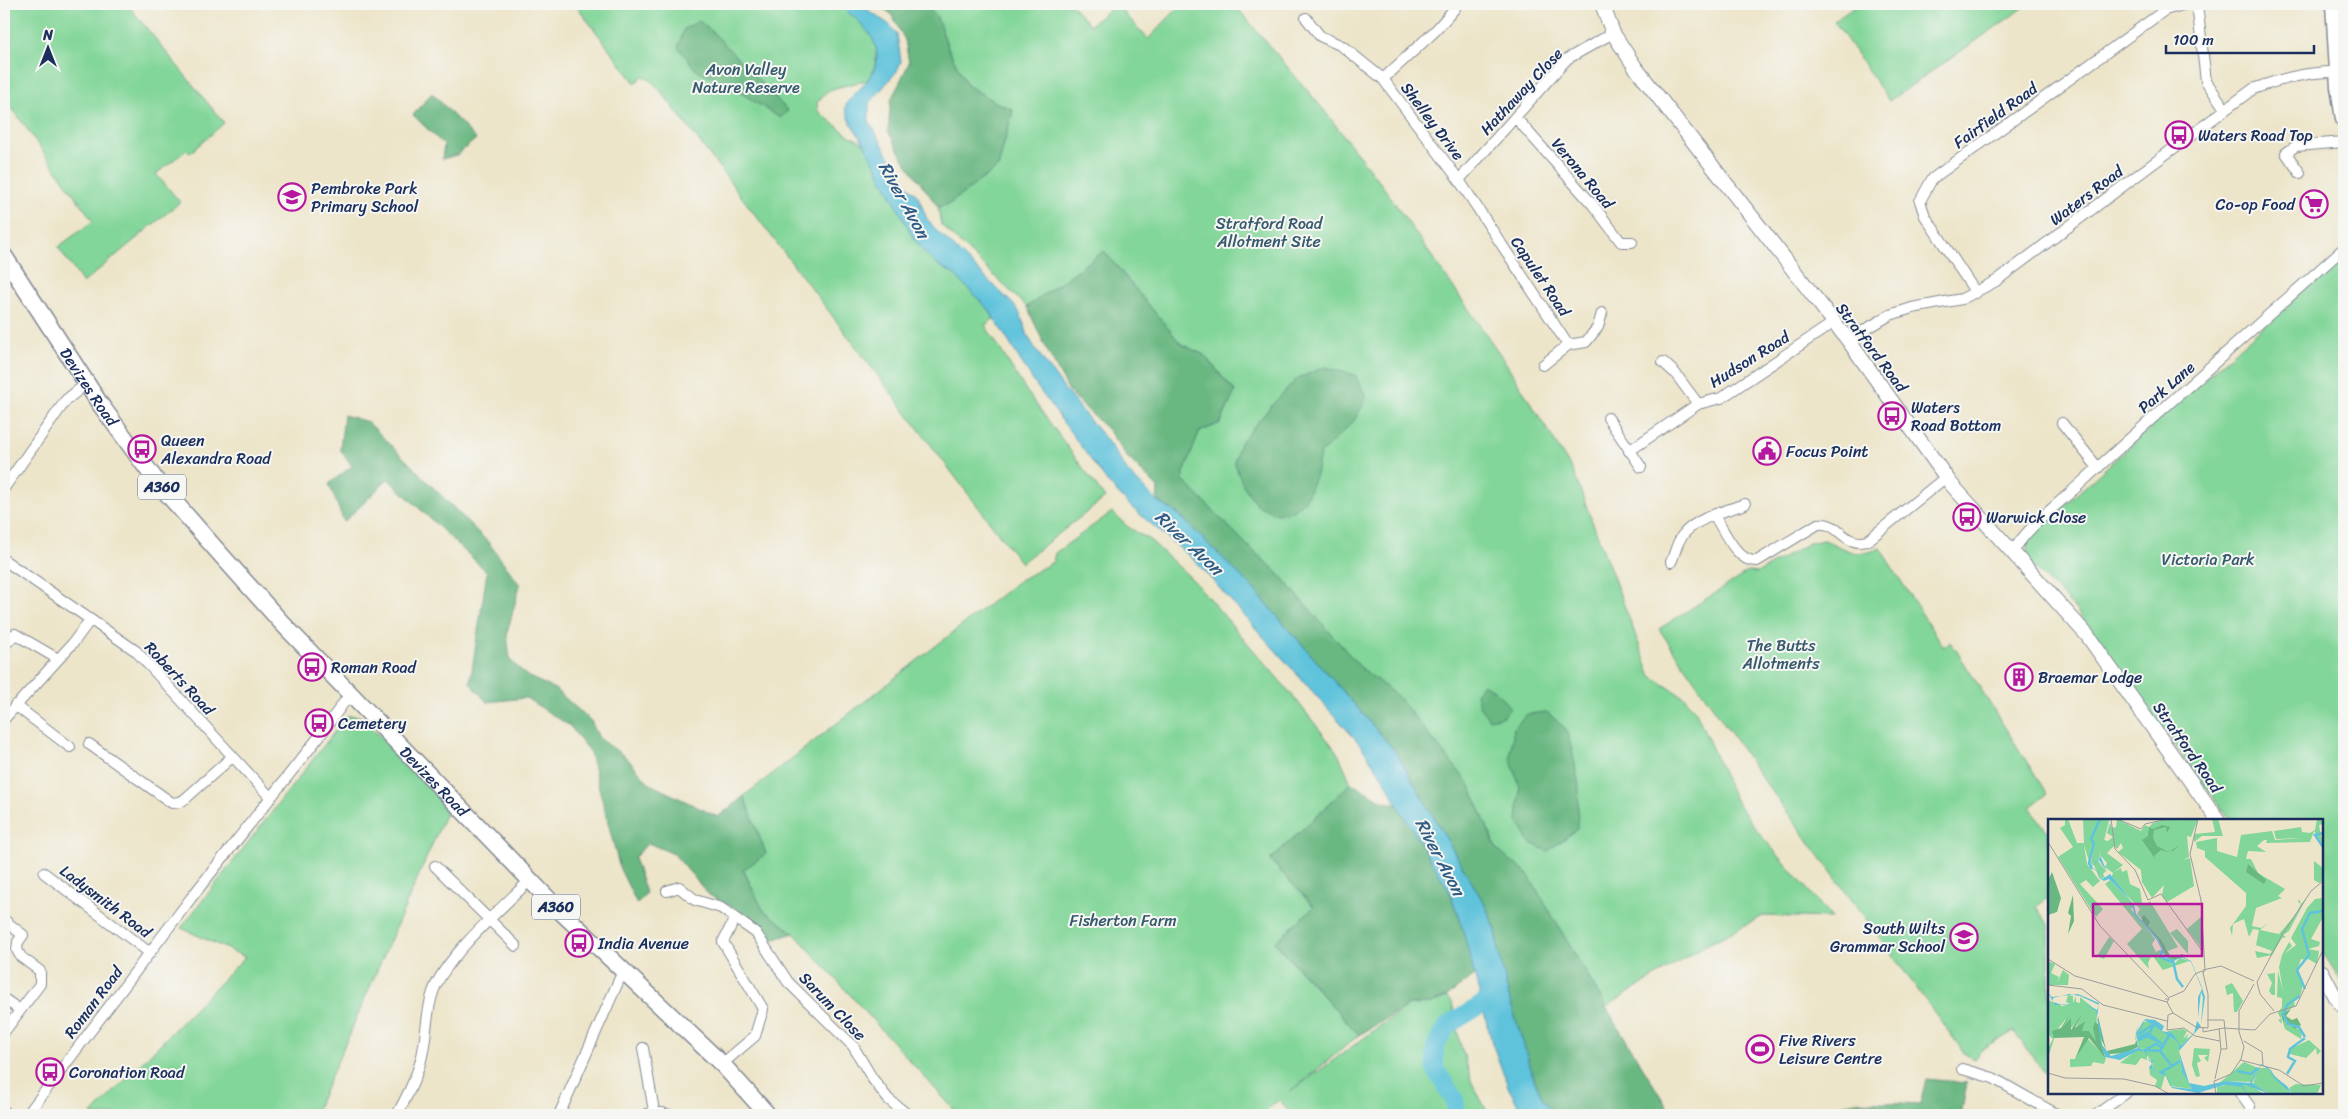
<svg xmlns="http://www.w3.org/2000/svg" width="2348" height="1119" font-family="Sriracha,sans-serif">
<style>
.green{fill:#82d699;stroke:#4e827c}
.forest{fill:#69b781;stroke:#427370}
.water{fill:#5ec3db;stroke:#3c799c}
.lines{fill:none;stroke-linecap:round;stroke-linejoin:round}
.river{stroke:#5ec3db;stroke-width:18}
.street-casing{stroke:#848a94;stroke-width:12}
.secondary-casing{stroke:#848a94;stroke-width:16}
.primary-casing{stroke:#848a94;stroke-width:19}
.street{stroke:#fff;stroke-width:10}
.secondary{stroke:#fff;stroke-width:14}
.primary{stroke:#fff;stroke-width:16}
.labels{text-anchor:middle;stroke-width:4;stroke-linejoin:round;paint-order:stroke}
.shield{fill:#f6f6f2;stroke:#5d6b8a;stroke-width:1}
.shield-label{font-size:15px;font-weight:bold;fill:#1b2f5e}
.park-label{font-size:16px;fill:#35596d;stroke:#f6f6f2}
.street-label{font-size:16px;fill:#1b2f5e;stroke:#f6f6f2}
.poi-label{font-size:16px;fill:#1b2f5e;stroke:#f6f6f2;text-anchor:start}
.water-label{font-size:18px;font-style:italic;fill:#2f5b84;stroke:#f6f6f2}
.inset-river{fill:none;stroke:#5ec3db;stroke-width:2.5}
.inset-road{fill:none;stroke:#999c9e;stroke-width:1}
.view{fill:#b5179e;fill-opacity:0.15;stroke:#b5179e;stroke-width:2.5}
.inset-edge{fill:none;stroke:#1b2f5e;stroke-width:2.5}
</style>
<rect width="100%" height="100%" fill="#f6f6f2"/>
<filter id="ink" filterUnits="userSpaceOnUse"><feTurbulence type="fractalNoise" baseFrequency=".02" numOctaves="2"/><feDisplacementMap in="SourceGraphic" scale="10" xChannelSelector="R" yChannelSelector="G"/><feConvolveMatrix kernelMatrix="1 2 1 2 8 2 1 2 1" color-interpolation-filters="sRGB"/></filter>
<filter id="wash" filterUnits="userSpaceOnUse"><feTurbulence type="fractalNoise" baseFrequency=".0096" numOctaves="4" result="noise"/><feDisplacementMap in="SourceGraphic" scale="20" xChannelSelector="R" yChannelSelector="G"/><feGaussianBlur stdDeviation="1.12" result="paint"/><feColorMatrix in="noise" values="0 0 0 0 0 0 0 0 0 0 0 0 0 0 0 0 0 1.4 0 .05"/><feComposite in="paint" operator="in"/></filter>
<g filter="url(#wash)">
<rect width="100%" height="100%" fill="#ede5c9"/>
<path class="green" d="M4 4H127L224 123 190 153 186 150 156 174 180 202 83 283 58 247 93 221 4 97Z
M575 4H838L856 18 871 34 877 45 875 66 868 80 835 88 826 92 817 103 818 111 848 135 864 143 913 237 924 252 935 263 955 275 989 310 994 319 985 325 1025 389 1105 498 1021 563 666 98 652 81 643 76 635 83Z
M920 4H1071L1090 25 1116 4 1148 39 1182 4H1234L1323 109 1382 185 1504 360 1573 471 1651 676 1685 698 1696 712 1735 800 1759 833 1832 918 1763 916 1704 946 1606 1007 1527 873 1497 850 1469 784 1398 697 1360 667 1276 571 1252 550 1181 479 1199 432 1221 423 1235 391 1204 355 1181 344 1104 251 1027 307 941 225 938 207 949 204 998 167 1013 110 993 101 967 85 949 50 936 15Z
M1859 4H2029L1889 101 1834 21Z
M2343 254 2344 266V982L2341 981 2322 951V820H2230L2076 610 2027 560V539Z
M1112 512 1128 527 1151 541 1195 582 1293 696 1338 753 1351 783 1270 860 1314 907 1275 943 1359 1035 1290 1092 1409 1005 1431 1004 1446 997 1452 1002 1459 1039 1472 1083 1489 1115H1293L1279 1100 1260 1115H959L794 933 763 910 743 869 766 854 744 796 1020 580 1053 562 1055 553Z
M1823 540C1847 548 1854 560 1880 548L1943 647 1951 642 2047 794 2030 807 2049 834V897L2036 907 2049 925V1069L2044 1073 2014 1031 1980 1051 1974 1059 1965 1054 1757 771 1659 629 1748 572 1757 573 1809 543Z
M347 716H360L449 806 314 1115H91L245 957 181 928Z"/>
<path class="forest" d="M878 4H920L936 15 949 50 967 85 993 101 1013 110 998 167 949 204 938 207 902 157 888 131 891 100 909 63 905 40 891 14Z
M699 21 713 32 788 111 780 118 722 81 696 70 678 47 684 29Z
M432 93 476 139 457 155 442 159 444 145 413 115Z
M1104 251 1181 344 1204 355 1235 392 1220 423 1199 432 1182 479 1252 550 1276 571 1360 667 1398 697 1469 784 1497 850 1527 873 1606 1007 1672 1115H1555L1543 1099 1534 1079 1509 997 1498 950 1496 930 1484 903 1395 751 1251 586 1178 514 1157 501 1158 488 1127 457 1109 431 1070 393 1047 350 1027 307Z
M1325 367 1355 375 1367 398 1354 421 1320 454 1316 475 1306 499 1293 511 1277 514 1257 505 1243 485 1234 462 1240 443 1273 404 1298 378Z
M344 415 368 422 489 543 520 585 507 633 510 660 527 676 555 689 591 721 599 738 627 758 650 784 718 817 744 796 766 854 743 870 763 910 794 933 772 940 742 912 709 895 674 854 648 843 634 858 646 893 637 904 620 869 590 753 570 726 526 698 487 702 470 683 487 572 388 479 344 522 329 484 352 466 340 449Z
M1483 684 1496 691 1510 708 1504 716 1489 719 1480 708 1476 694Z
M1547 712 1566 729 1573 754 1579 786 1577 829 1548 851 1530 843 1517 820 1520 788 1510 757 1514 728 1527 714Z
M1351 783 1383 801 1398 805 1448 889 1460 919 1475 975 1446 997 1431 1004 1409 1005 1359 1035 1275 942 1314 907 1270 860Z
M1926 1079 1967 1083 1961 1115H1794L1859 1101 1920 1104Z"/>
<path class="water" d="M838 4H859L890 25 897 35 901 61 897 71 869 104V121L903 181 918 196 927 219 936 230 1013 304 1020 313 1028 336 1036 350 1068 394 1108 442 1128 472 1157 501 1178 514 1251 586 1395 751 1484 903 1496 930 1498 950 1509 997 1534 1079 1543 1099 1555 1115H1524L1509 1089 1492 1043 1460 919 1448 889 1401 811 1386 782 1359 743 1194 560 1130 506 1108 483 1035 384 989 310 955 275 935 263 924 252 913 237 864 143 852 125 845 108C849 97 859 91 866 82 893 48 864 24 838 4Z"/>
<g class="lines">
<path class="river" d="M1457 1115 1455 1100 1435 1069V1047L1448 1025 1491 999"/>
</g>
</g>
<g filter="url(#ink)">
<g class="lines">
<g class="street-casing">
<path id="street" d="M2197 4 2206 81 2225 109
M1306 18 1320 36 1342 46 1383 79 1459 180 1568 345 1586 342 1598 327 1602 313
M1383 79 1436 30 1455 8
M1515 117 1593 205 1621 242H1632
M2300 173 2286 153 2296 146 2344 142
M1459 180 1567 59 1613 33
M1976 293 1925 216 1920 201 1932 179 2165 10 2186 4
M1848 340 1890 315 1912 308 1962 299 1996 281 2253 89C2281 79 2309 71 2338 72
M1663 362 1675 373 1698 404
M1543 365 1568 345
M1608 418 1641 467
M2062 423 2098 468
M1629 451 1698 404 1721 398 1833 323
M4 488 66 400 86 384
M1714 515C1724 530 1737 563 1757 561L1818 524C1840 521 1842 547 1867 541L1946 477
M2013 553C2022 531 2063 500 2081 483 2168 403 2257 326 2344 248
M4 560 136 651 271 798
M1671 562C1675 554 1676 544 1682 536 1695 518 1725 511 1745 504
M4 646 15 634 58 659
M15 705 70 747
M4 719 73 643 90 620
M89 744 172 803 180 802 185 799 232 757
M435 866 516 946
M44 873 150 953
M667 891 679 887 695 900 721 908 735 918
M4 920 23 935 18 942 17 950 21 957 40 971V984L4 1032
M4 999 20 1010
M643 1048 654 1111
M722 1064 755 1036 763 1009 723 942 735 918 756 933 788 982 853 1046 872 1078 888 1099 908 1115
M1962 1069 1993 1078 2058 1115
M2240 1093 2250 1107
M4 1111 9 1115
M27 1115 191 898 318 738 350 694
M397 1115C407 1096 417 1077 422 1056 427 1034 426 1012 433 992 446 956 502 908 530 880
M559 1115 623 971
M645 1115 654 1111 670 1115
M2096 1115 2126 1093"/>
</g>
<g class="secondary-casing">
<path id="secondary" d="M1602 4 1613 33 1635 67 1848 340 1951 484 2087 635 2218 820
M2322 972 2335 997 2344 1007"/>
</g>
<g class="primary-casing">
<g id="primary">
<path d="M2334 4 2339 87 2344 119"/>
<path id="s1" d="M4 256 100 404 157 482 214 547 281 622 557 908 722 1064 768 1115"/>
</g>
</g>
<use href="#street" class="street"/>
<use href="#secondary" class="secondary"/>
<use href="#primary" class="primary"/>
</g>
</g>
<defs>
<g id="bus-ring" transform="scale(1.4375)"><circle r="9.5" fill="#f6f6f2" stroke="#b5179e" stroke-width="1.5"/><path d="M-5-6H5V4H4V6H2V4H-2V6H-4V4H-5ZM-3.5-4V0h7V-4ZM-3.5 1.2v1.5H-2V1.2ZM2 1.2v1.5H3.5V1.2Z" fill="#b5179e"/></g>
<g id="school-ring" transform="scale(1.4375)"><circle r="9.5" fill="#f6f6f2" stroke="#b5179e" stroke-width="1.5"/><path d="M0-5L7-2L0 1L-7-2ZM-4 1L0 2.5L4 1V4Q0 6-4 4Z" fill="#b5179e"/></g>
<g id="supermarket-ring" transform="scale(1.4375)"><circle r="9.5" fill="#f6f6f2" stroke="#b5179e" stroke-width="1.5"/><path d="M-6-5.5h2.5l.6 2H6L4.5 2H-2.5L-4.4-4H-6ZM-1.5 3.2a1.3 1.3 0 1 0 .1 0ZM3 3.2a1.3 1.3 0 1 0 .1 0Z" fill="#b5179e"/></g>
<g id="civic-ring" transform="scale(1.4375)"><circle r="9.5" fill="#f6f6f2" stroke="#b5179e" stroke-width="1.5"/><path d="M-.6-6.5H3V-4.5H.6V-3L4-1V1h2V6H-6V1h2V-1L-.6-3ZM-1.2 2.5V6h2.4V2.5Z" fill="#b5179e"/></g>
<g id="building-ring" transform="scale(1.4375)"><circle r="9.5" fill="#f6f6f2" stroke="#b5179e" stroke-width="1.5"/><path d="M-4-6H4V6H1V3H-1V6H-4ZM-2.5-4.3h1.7v1.8h-1.7ZM.8-4.3h1.7v1.8H.8ZM-2.5-1h1.7V.8h-1.7ZM.8-1h1.7V.8H.8Z" fill="#b5179e"/></g>
<g id="stadium-ring" transform="scale(1.4375)"><circle r="9.5" fill="#f6f6f2" stroke="#b5179e" stroke-width="1.5"/><path d="M0-5a6.5 5 0 1 0 0 10a6.5 5 0 1 0 0-10ZM-3.5-1.8h7v3.6h-7Z" fill="#b5179e"/></g>
</defs>
<g fill-rule="evenodd">
<use href="#bus-ring" x="2179" y="135"/>
<use href="#school-ring" x="292" y="197"/>
<use href="#supermarket-ring" x="2314" y="204"/>
<use href="#bus-ring" x="1892" y="416"/>
<use href="#bus-ring" x="142" y="449"/>
<use href="#civic-ring" x="1767" y="451"/>
<use href="#bus-ring" x="1967" y="517"/>
<use href="#bus-ring" x="312" y="667"/>
<use href="#building-ring" x="2019" y="677"/>
<use href="#bus-ring" x="319" y="723"/>
<use href="#school-ring" x="1964" y="937"/>
<use href="#bus-ring" x="579" y="943"/>
<use href="#stadium-ring" x="1760" y="1049"/>
<use href="#bus-ring" x="50" y="1072"/>
</g>
<g class="labels">
<g class="shield">
<rect x="138" y="474.5" width="48" height="25" rx="4"/>
<rect x="532" y="894.5" width="48" height="25" rx="4"/>
</g>
<g class="shield-label">
<text x="162" y="492">A360</text>
<text x="556" y="912">A360</text>
</g>
<g class="park-label">
<text x="746" y="75">Avon Valley<tspan x="746" dy="18">Nature Reserve</tspan></text>
<text x="1269" y="229">Stratford Road<tspan x="1269" dy="18">Allotment Site</tspan></text>
<text x="2208" y="565">Victoria Park</text>
<text x="1781" y="651">The Butts<tspan x="1781" dy="18">Allotments</tspan></text>
<text x="1123" y="926">Fisherton Farm</text>
</g>
<g class="street-label">
<text transform="translate(1521 91) rotate(-47)" y="6">Hathaway Close</text>
<text transform="translate(1995 115) rotate(-36)" y="6">Fairfield Road</text>
<text transform="translate(1433 121) rotate(53)" y="6">Shelley Drive</text>
<text transform="translate(1583 173) rotate(50)" y="6">Verona Road</text>
<text transform="translate(2086 195) rotate(-37)" y="6">Waters Road</text>
<text transform="translate(1541 276) rotate(56)" y="6">Capulet Road</text>
<text transform="translate(1872 347) rotate(53)" y="6">Stratford Road</text>
<text transform="translate(1749 359) rotate(-32)" y="6">Hudson Road</text>
<text dy="6" stroke="none"><textPath href="#s1" startOffset="156">Devizes Road</textPath></text>
<text transform="translate(2166 387) rotate(-41)" y="6">Park Lane</text>
<text transform="translate(180 678) rotate(47)" y="6">Roberts Road</text>
<text transform="translate(2188 747) rotate(55)" y="6">Stratford Road</text>
<text dy="6" stroke="none"><textPath href="#s1" startOffset="681">Devizes Road</textPath></text>
<text transform="translate(106 901) rotate(37)" y="6">Ladysmith Road</text>
<text transform="translate(93 1002) rotate(-53)" y="6">Roman Road</text>
<text transform="translate(833 1006) rotate(46)" y="6">Sarum Close</text>
</g>
<g class="poi-label">
<text x="2198" y="141">Waters Road Top</text>
<text x="311" y="194">Pembroke Park<tspan x="311" dy="18">Primary School</tspan></text>
<text x="2295" y="210" text-anchor="end">Co-op Food</text>
<text x="1911" y="413">Waters<tspan x="1911" dy="18">Road Bottom</tspan></text>
<text x="161" y="446">Queen<tspan x="161" dy="18">Alexandra Road</tspan></text>
<text x="1786" y="457">Focus Point</text>
<text x="1986" y="523">Warwick Close</text>
<text x="331" y="673">Roman Road</text>
<text x="2038" y="683">Braemar Lodge</text>
<text x="338" y="729">Cemetery</text>
<text x="1945" y="934" text-anchor="end">South Wilts<tspan x="1945" dy="18">Grammar School</tspan></text>
<text x="598" y="949">India Avenue</text>
<text x="1779" y="1046">Five Rivers<tspan x="1779" dy="18">Leisure Centre</tspan></text>
<text x="69" y="1078">Coronation Road</text>
</g>
<g class="water-label">
<text transform="translate(904 200) rotate(61)" y="6">River Avon</text>
<text transform="translate(1189 543) rotate(43)" y="6">River Avon</text>
<text transform="translate(1440 857) rotate(62)" y="6">River Avon</text>
</g>
</g>
<g transform="translate(2048 819)">
<rect width="275" height="275" fill="#ede5c9"/>
<path d="M17 0H20L29 24H36L35 0H52L42 20 46 26 41 42 36 26 39 45 52 62 45 68 38 61 32 65 55 90 48 98 10 38 25 28 12 9 17 6ZM53 0H61L56 21 60 22 65 18 59 14 62 4 64 9 68 8 69 0 93 12 97 6 101 8 105 4 120 0H150L143 18 139 17 141 38 135 41 142 39 146 67 119 83 114 76 116 66 104 79 94 63 93 51 70 33 75 29 73 24 69 30 66 27 59 34 75 46 66 53 73 49 74 53 79 51 82 65 92 70 94 84 98 86 102 82 130 128 120 132 100 107 96 97 93 99 89 95 92 90 63 60 65 54 57 48 59 44 52 36 53 31 50 42 58 52 55 55 58 60 51 58 45 44 42 47 47 25 43 20ZM164 0H170L175 17H154L146 23V15L167 13ZM269 0H275V5L271 6 275 26 266 12 262 23 218 24 219 21H216L209 27 218 33 200 32 198 40H203L210 54 237 70 230 77 234 79 208 89 204 107 213 109 220 104 212 111 231 115 248 95 253 85 250 83 251 80 253 85 258 80 241 112 235 116 238 118 234 119 224 136 209 139 207 132 222 135 224 132 208 126 211 111 205 110 201 118 196 100 185 105 184 117 182 109 198 87V74L157 38V32L149 29 148 23 169 19V32L189 38 193 16 224 12 227 21 254 19 228 20 226 12 253 8 254 13 262 14 267 11ZM266 42 275 49V61L271 64 266 61ZM62 61 82 81 86 87 83 90 107 120 104 125 108 133 112 131 115 139 125 146 132 139 141 142 115 151 104 136 100 144 101 150 79 125 94 110 57 65ZM275 79 274 100 263 120 272 123 271 127 260 130 271 132 269 145 260 140 261 132 258 129 260 136 258 141 253 140 249 151 255 165 253 175 246 183 247 187 233 195 234 205 230 201 233 200 230 194 234 188V179L229 178 230 152 235 173 231 148 234 136 241 123 244 127 236 135 248 126 243 119 259 89 267 80ZM154 97 155 131 139 110ZM129 110 140 122V135L122 114ZM61 118 66 122 56 140 49 137ZM0 142 7 145 3 154 11 158 9 164 15 151 21 156 20 166H0ZM227 154V176H224L221 172 224 164 219 155ZM184 164 195 182 189 193H186L185 174 179 176 177 167ZM20 176 25 177V184L28 177V183L32 184V178L49 192 48 222 41 212 21 217V213L31 211 36 202 28 210 31 201 21 211 22 203 15 208 18 200 9 211 0 239V229L5 220 0 215V181L14 187 22 185 18 183ZM236 200H240V206L254 211 253 220 237 210ZM99 202 130 223 134 253 144 270 122 267 117 255 111 256 104 249 105 244 99 236V241L93 239 88 246 72 244 90 230 97 231 91 229 89 215 94 204ZM135 210 139 212 135 220 141 214 138 220 144 216 133 227 119 212ZM39 219 58 239 56 245 45 243 43 247 22 248V240H27ZM261 221 273 232 269 236 268 229 258 239 242 235V230ZM146 229 162 230 160 243 156 239 160 236H150L153 242 149 244 152 257 148 258 144 246ZM196 243 210 249H220L243 275H221L205 265 210 250 203 263 178 262 169 266ZM101 248 110 256H117L113 270 107 267 109 261 102 256ZM248 265 273 266 269 275H244L241 269ZM178 266 193 267 197 273 192 266H202L216 275H169V268Z" fill="#82d699"/>
<path d="M114 6 122 8 119 14 118 8 106 11 105 19 109 27 121 33 132 26 125 32 120 33 113 31 106 37 108 41 94 21 100 17 101 8 105 10ZM200 45 218 61 216 65 198 53ZM4 53 13 79 9 93 0 96V61ZM25 76 26 102 20 115 23 97 20 94ZM96 96 102 103 100 107 113 121 123 138 135 135 136 138 126 141 118 138 110 120 95 103 93 99ZM243 190 238 197 244 201 249 199 253 206 247 210 236 200 237 210 233 195ZM23 193 15 208 23 199V211L34 195 27 209 37 202 34 212H41L48 222 45 209 47 203 50 205V197L58 231 52 217 57 239 41 219 27 240 36 218 6 219 4 212 13 209ZM91 205 87 216 90 228 78 234 61 235 59 232 87 225 88 222 87 217 88 212Z" fill="#69b781"/>
<path d="M62 0 52 36 59 53 51 41 43 48 51 53V58L55 60 62 55 86 86 88 95 110 120 118 138 126 141 132 137 135 138 143 142 153 166 157 178 153 206 155 178 153 173 150 199V178L154 170 143 143 133 138 124 143 117 138 109 121 87 96 82 81 61 60 56 62 51 59 50 53 42 48 51 40 61 2ZM0 174 4 178 30 175 51 184 49 198 52 207 54 226 63 237 90 229 88 214 97 200 107 201 116 207 114 212 124 214 133 227 146 214 149 202 153 207 131 232 141 264 156 267 178 262 202 264 213 245 219 248 223 251 226 257 239 267 244 275 225 258 222 251 213 246 204 264 221 275 198 266H192L195 267 199 275 194 268 187 267 176 266 150 274 124 269 117 256H110L101 248 104 245 96 232H89L72 241 57 238 53 225 48 192 36 184 7 186ZM21 175 32 177 51 186 49 191 36 184 15 186 5 183V179ZM97 201 130 223 134 253 144 270 124 268 117 255 111 256 104 249 105 241 101 242 98 232 91 229 89 218Z" fill="#5ec3db" fill-rule="evenodd"/>
<path class="inset-river" d="M275 14 267 16 275 28M44 50 41 44 46 25 43 20 52 0M114 131 113 138 125 144M125 142 129 160 135 168M257 170 249 151 261 136 254 110 262 94 275 92M252 177 240 185 235 195 240 205 251 208 257 218M91 215 106 205M89 219 102 213 106 205M90 220 99 217 109 222M90 221 102 216 114 225M99 230 108 225 113 228M96 231 112 232 124 247 132 242M112 232 122 215M189 252 203 255 210 249M239 255 247 242 240 238 242 230 257 219M117 256 113 253 123 248"/>
<path class="inset-road" d="M63 0 67 30 87 51 100 81 113 75 155 133M69 0 93 10 97 5 119 0M150 0 142 35 153 81 157 151M0 23 52 107 120 178M0 140 27 157 119 183 121 180H117M157 151 155 154V151L173 147 206 162M209 163 212 175 226 192M209 163 234 116 263 72 275 62M0 166 34 170 55 186 119 202M120 179 136 172 147 155 154 152M119 183 125 194 148 208 160 209V175L155 154M125 194 120 196 119 211 136 209 147 217 172 222M159 201H176L179 230H173M155 209V213L176 209 207 211 222 195 248 187 275 131M196 222 214 233 215 246M192 241 231 251 256 267M0 254 17 259 76 260 107 267 121 275M167 260 173 231 171 209M169 261 183 255 193 240 196 228 191 213V192L206 165M255 267 275 264M168 275 166 262 169 261"/>
<path class="view" d="M45 85H154V137H45Z"/>
<rect width="275" height="275" class="inset-edge"/>
</g>
<rect width="2348" height="1119" fill="none" stroke="#f6f6f2" stroke-width="20"/>
<g transform="translate(48 48)" stroke="#f6f6f2" stroke-width="4" paint-order="stroke">
<path d="M0-4L9 19L0 12L-9 19Z" fill="#1b2f5e"/>
<text y="-8" font-size="14" font-weight="bold" text-anchor="middle" fill="#1b2f5e">N</text>
</g>
<path d="M2166 45v8h148v-8" fill="none" stroke="#1b2f5e" stroke-width="2.5"/>
<text x="2173" y="45" font-size="15" fill="#1b2f5e" stroke="#f6f6f2" stroke-width="4" paint-order="stroke">100 m</text>
</svg>
